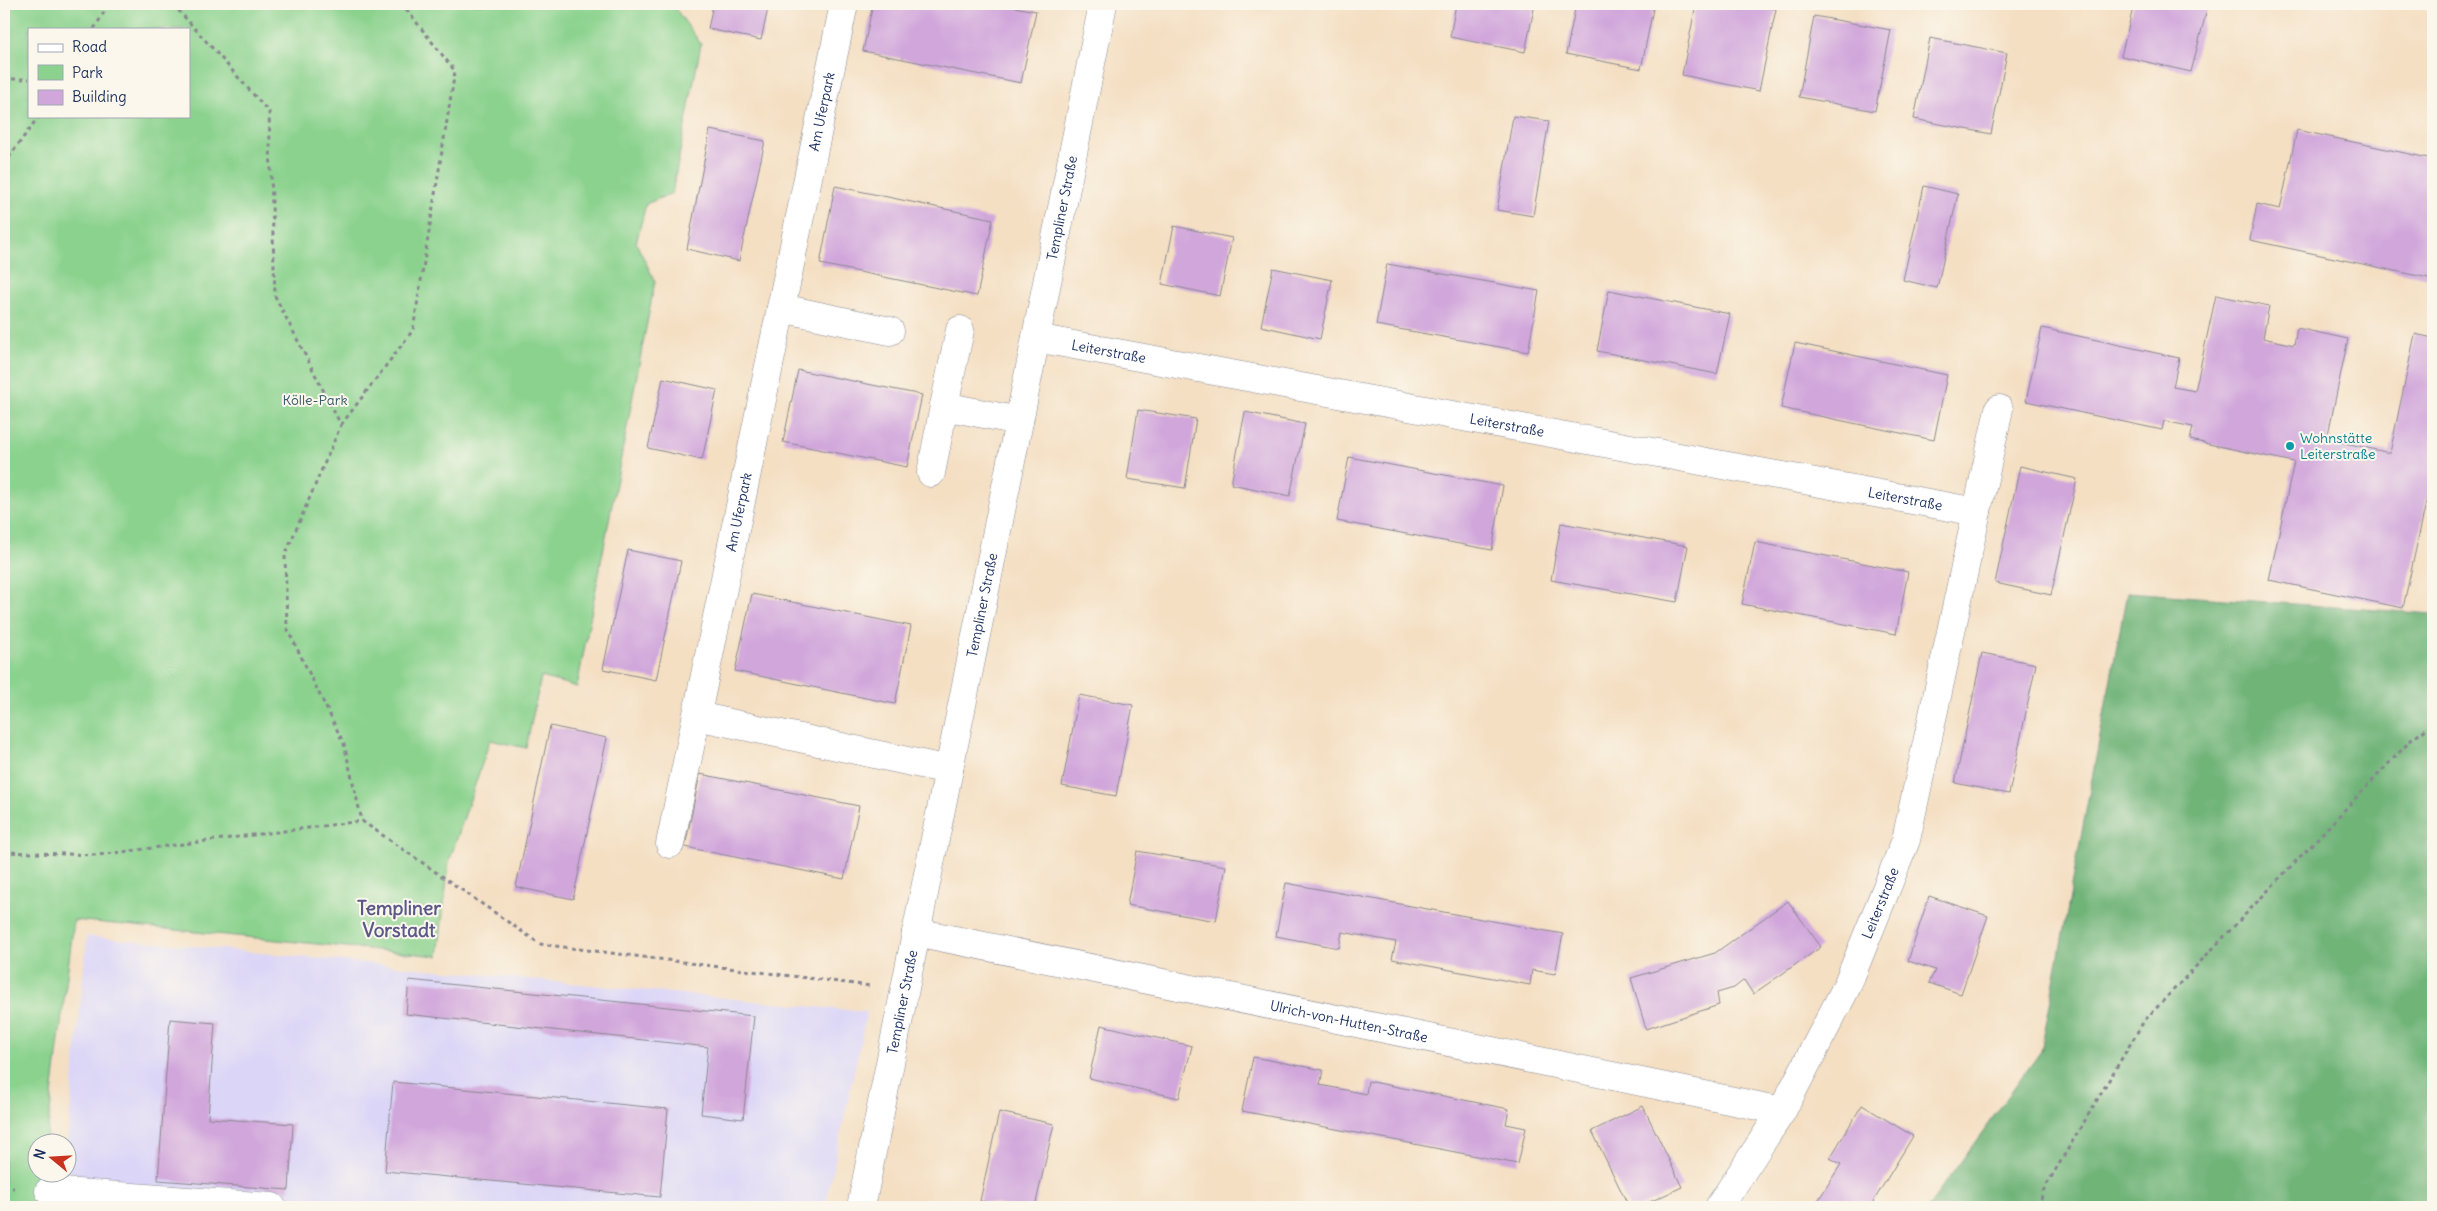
<svg xmlns="http://www.w3.org/2000/svg" width="2437" height="1211" font-family="Delius,sans-serif">
<style>
.built{fill:#dbd6f7}
.green{fill:#8ad28d;stroke:#528076;fill-rule:evenodd}
.forest{fill:#6fb478;stroke:#45726b}
.building{fill:#d1a7db}
.lines{fill:none;stroke-linecap:round;stroke-linejoin:round}
.minor-casing{stroke:#888790;stroke-width:29}
.path{stroke:#888790;stroke-width:3;stroke-dasharray:4 4;stroke-linecap:butt}
.minor{stroke:#fff;stroke-width:28}
.culture-dot{fill:#0f9aa8;stroke:#fbf7ec;stroke-width:2}
.labels{text-anchor:middle;stroke-width:4;stroke-linejoin:round;paint-order:stroke}
.street-label{font-size:14px;fill:#1b2f5e;stroke:#fbf7ec}
.park-label{font-size:14px;fill:#37586a;stroke:#fbf7ec}
.culture-label{font-size:14px;fill:#0d838f;stroke:#fbf7ec;text-anchor:start}
.district-label{font-size:19px;font-weight:bold;fill:#5b598a;stroke:#fbf7ec}
</style>
<rect width="100%" height="100%" fill="#fbf7ec"/>
<filter id="ink" filterUnits="userSpaceOnUse"><feTurbulence type="fractalNoise" baseFrequency=".02" numOctaves="2"/><feDisplacementMap in="SourceGraphic" scale="10" xChannelSelector="R" yChannelSelector="G"/><feConvolveMatrix kernelMatrix="1 2 1 2 8 2 1 2 1" color-interpolation-filters="sRGB"/></filter>
<filter id="wash" filterUnits="userSpaceOnUse"><feTurbulence type="fractalNoise" baseFrequency=".0096" numOctaves="4" result="noise"/><feDisplacementMap in="SourceGraphic" scale="20" xChannelSelector="R" yChannelSelector="G"/><feGaussianBlur stdDeviation="1.12" result="paint"/><feColorMatrix in="noise" values="0 0 0 0 0 0 0 0 0 0 0 0 0 0 0 0 0 1.4 0 .05"/><feComposite in="paint" operator="in"/></filter>
<g filter="url(#wash)">
<rect width="100%" height="100%" fill="#f4dfc3"/>
<path class="built" d="M87 936 867 1012 825 1207H391L63 1180 64 1174H68L67 1143Z"/>
<path class="green" d="M4 4H672L701 44 672 193 646 204 636 243 655 281 577 687 541 677 526 748 490 740 449 862 438 956 74 920 46 1143 38 1144V1174H43L39 1207H4ZM29 29H189V116H29Z"/>
<path class="forest" d="M2127 592 2433 614V1207H1928L2041 1051Z"/>
<g id="blocks">
<path class="building" d="M713 4H769L761 40 708 29Z
M873 4H998L1036 11 1021 83 863 51Z
M1456 4H1535L1525 52 1450 37Z
M1576 4H1654L1641 69 1566 54Z
M1696 4H1750L1776 9 1759 91 1682 75Z
M2134 4 2208 5 2191 72 2121 56Z
M1814 16 1891 30 1875 111 1799 97Z
M1930 38 2007 53 1991 134 1914 119Z
M1513 116 1549 121 1533 216 1497 210Z
M710 130 765 141 739 261 687 249Z
M2297 130 2433 159V279L2250 240 2257 204 2280 209Z
M835 186 993 219 977 296 820 264Z
M1924 186 1958 194 1937 288 1903 280Z
M1174 226 1232 238 1220 296 1162 284Z
M1387 264 1539 291 1528 352 1376 325Z
M1273 268 1332 280 1320 339 1261 326Z
M1609 290 1730 314 1717 374 1597 351Z
M2216 295 2269 306 2263 338 2294 345 2297 328 2348 339 2327 439 2390 453 2415 334 2433 338V490L2429 489 2403 608 2269 580 2294 462 2190 440 2193 427 2164 421 2162 430 2026 401 2042 328 2179 358 2173 387 2195 391Z
M1795 343 1947 375 1934 440 1781 408Z
M798 370 922 395 907 467 783 442Z
M663 378 717 390 702 460 648 448Z
M1138 410 1196 419 1185 488 1127 479Z
M1245 412 1305 424 1290 496 1231 484Z
M1349 457 1503 486 1492 550 1337 521Z
M2020 466 2077 479 2051 595 1995 583Z
M1561 523 1688 546 1677 602 1551 580Z
M1755 542 1908 572 1896 634 1742 604Z
M628 550 681 561 656 680 603 669Z
M752 594 911 626 895 704 735 671Z
M1982 653 2036 664 2009 794 1955 783Z
M1079 695 1133 705 1116 796 1062 786Z
M550 726 607 738 573 899 516 887Z
M700 774 859 806 844 879 685 847Z
M1137 851 1226 866 1216 921 1127 905Z
M1286 883 1563 934 1555 974 1532 970 1530 985 1392 959 1396 942 1342 932 1339 948 1276 936Z
M1929 896 1988 916 1961 994 1929 983 1935 970 1908 961Z
M1788 901 1821 947 1753 994 1744 980 1734 988 1717 993 1719 1005 1646 1029 1631 978 1715 953Z
M409 980 754 1016 743 1119 701 1114 708 1047 406 1014Z
M170 1019 215 1023 208 1118 293 1124 289 1190 158 1180Z
M1101 1025 1192 1046 1179 1098 1089 1078Z
M1253 1057 1323 1070 1320 1085 1366 1094 1368 1081 1509 1109 1506 1124 1526 1128 1518 1164 1242 1111Z
M393 1082 668 1109 660 1197 385 1171Z
M1862 1105 1913 1136 1870 1207H1814L1841 1164 1830 1158Z
M1643 1106 1682 1187 1639 1207H1629L1592 1131Z
M999 1112 1054 1124 1035 1207H1010L980 1201Z"/>
</g>
</g>
<g filter="url(#ink)">
<use href="#blocks" fill-opacity="0" stroke="#888790" stroke-width="1"/>
<g class="lines">
<g class="minor-casing">
<g id="minor">
<path d="M781 308 890 331"/>
<path id="s1" d="M1036 338 1977 512"/>
<path d="M944 406 960 330"/>
<path d="M931 473 944 406 1019 421"/>
<path d="M697 716 949 770"/>
<path id="s2" d="M670 844 844 4"/>
<path id="s3" d="M916 932 1782 1111"/>
<path d="M49 1191 272 1207"/>
<path id="s4" d="M861 1207 1103 4"/>
<path id="s5" d="M1719 1207 1782 1111 1846 988 1906 840 1999 409"/>
</g>
</g>
<path class="path" d="M173 4 269 112 275 296 341 425 285 555 287 628 344 744 362 821
M94 29 109 4
M4 79H29
M4 164 39 116
M341 425 413 330 455 71 402 4
M4 852 98 855 362 821 540 944 870 986
M4 1188H14
M2039 1207 2043 1191 2144 1021 2411 740 2433 724"/>
<use href="#minor" class="minor"/>
</g>
</g>
<circle class="culture-dot" cx="2290" cy="446" r="5"/>
<g class="labels">
<g class="street-label">
<text dy="5" stroke="none"><textPath href="#s2" startOffset="748">Am Uferpark</textPath></text>
<text dy="5" stroke="none"><textPath href="#s4" startOffset="1019">Templiner Straße</textPath></text>
<text dy="5" stroke="none"><textPath href="#s1" startOffset="74">Leiterstraße</textPath></text>
<text dy="5" stroke="none"><textPath href="#s1" startOffset="479">Leiterstraße</textPath></text>
<text dy="5" stroke="none"><textPath href="#s1" startOffset="884">Leiterstraße</textPath></text>
<text dy="5" stroke="none"><textPath href="#s2" startOffset="339">Am Uferpark</textPath></text>
<text dy="5" stroke="none"><textPath href="#s4" startOffset="614">Templiner Straße</textPath></text>
<text dy="5" stroke="none"><textPath href="#s5" startOffset="345">Leiterstraße</textPath></text>
<text dy="5" stroke="none"><textPath href="#s4" startOffset="209">Templiner Straße</textPath></text>
<text dy="5" stroke="none"><textPath href="#s3" startOffset="442">Ulrich-von-Hutten-Straße</textPath></text>
</g>
<g class="park-label">
<text x="315" y="405">Kölle-Park</text>
</g>
<g class="culture-label">
<text x="2300" y="443">Wohnstätte<tspan x="2300" dy="16">Leiterstraße</tspan></text>
</g>
<g class="district-label">
<text x="399" y="915">Templiner<tspan x="399" dy="22">Vorstadt</tspan></text>
</g>
</g>
<rect width="2437" height="1211" fill="none" stroke="#fbf7ec" stroke-width="20"/>
<rect x="28" y="28" width="162" height="90" fill="#fbf7ec" stroke="#a1a7b3"/>
<rect x="38" y="44" width="25" height="8" fill="#ffffff" stroke="#a1a7b3"/>
<text x="72" y="52" font-size="15" fill="#1b2f5e">Road</text>
<rect x="38" y="65" width="25" height="15" fill="#8ad28d" stroke="#a1a7b3"/>
<text x="72" y="78" font-size="15" fill="#1b2f5e">Park</text>
<rect x="38" y="90" width="25" height="15" fill="#d1a7db" stroke="#a1a7b3"/>
<text x="72" y="102" font-size="15" fill="#1b2f5e">Building</text>
<g transform="translate(52 1158) rotate(288)"><circle r="24" fill="#fbf7ec" stroke="#a1a7b3"/>
<path d="M0-4L9 19L0 12L-9 19Z" fill="#c8321e"/>
<text y="-8" font-size="14" font-weight="bold" text-anchor="middle" fill="#1b2f5e">N</text>
</g>
</svg>
